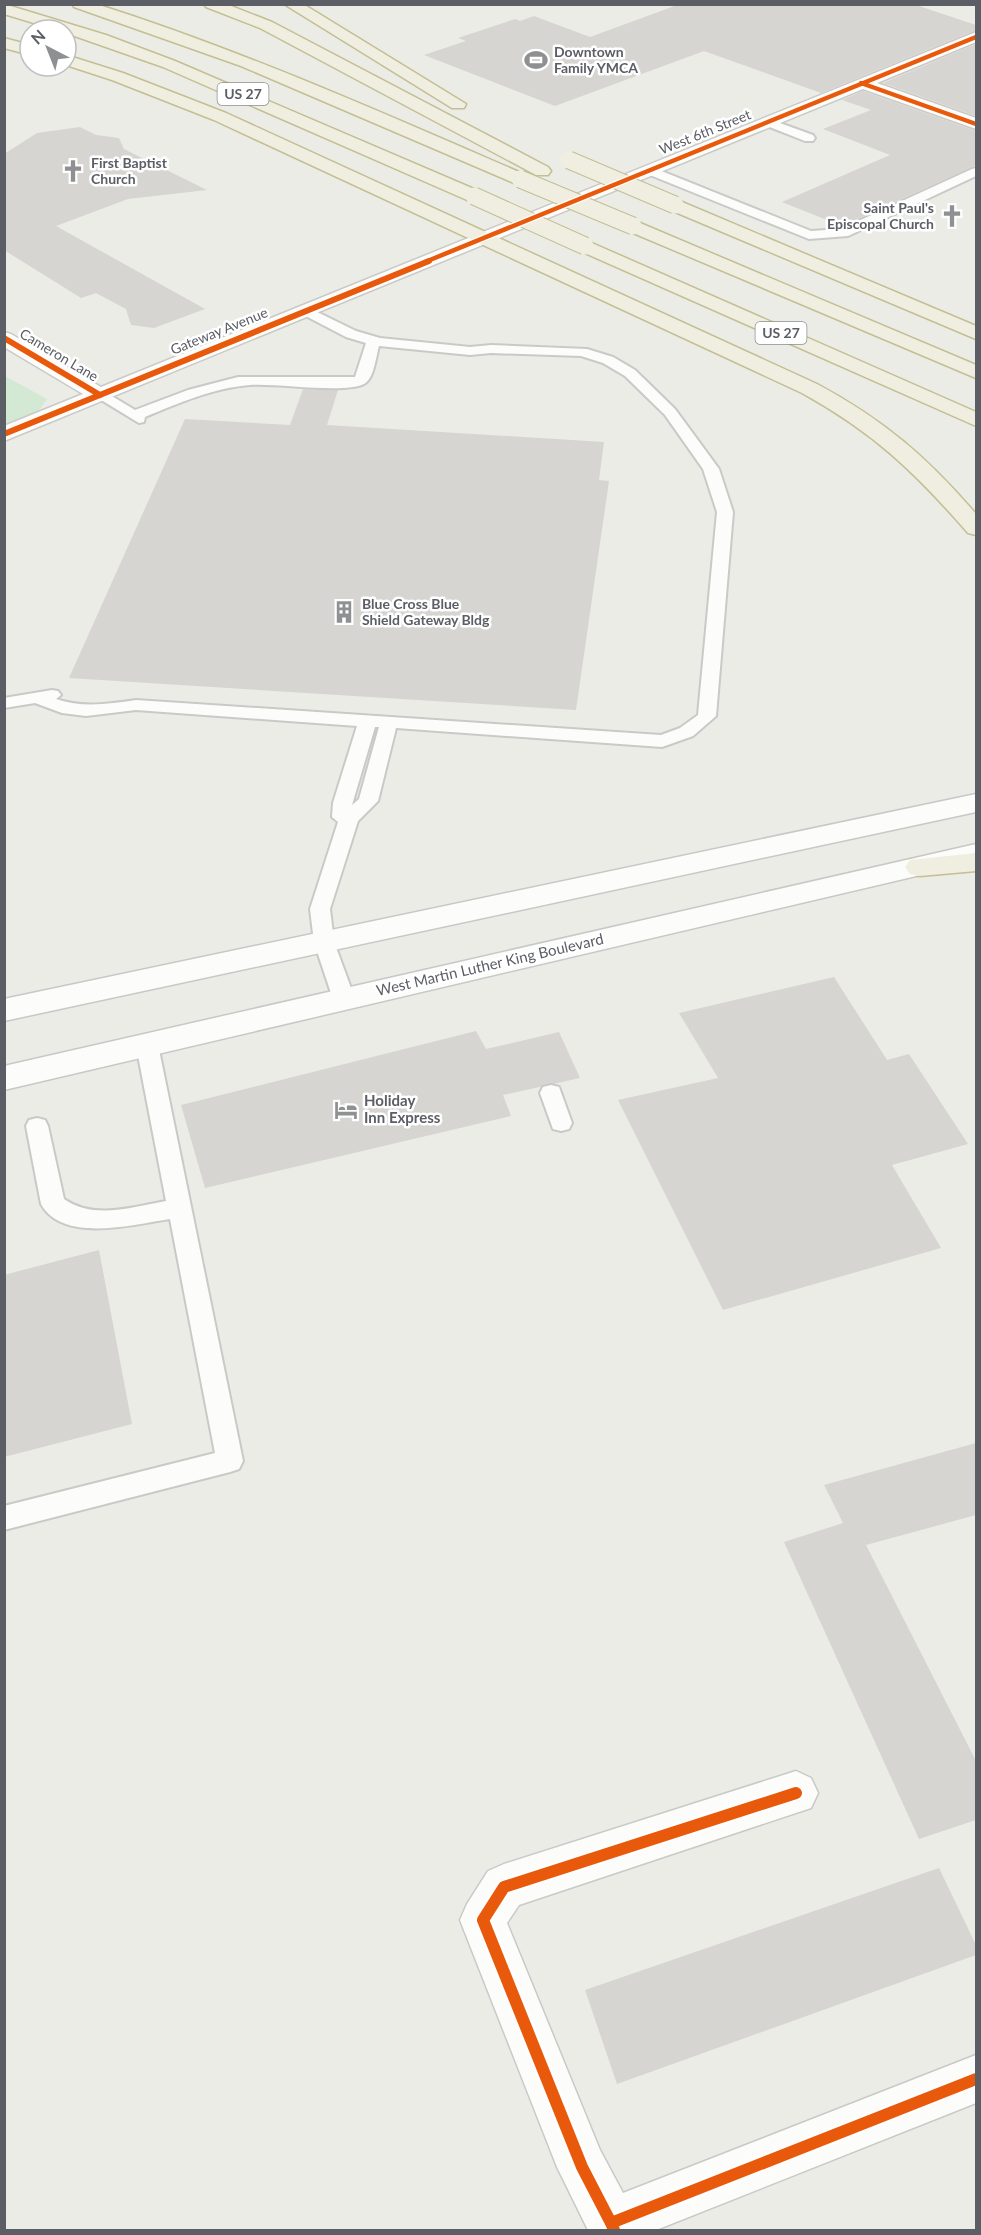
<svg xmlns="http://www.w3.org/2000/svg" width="981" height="2235" font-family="Lato,sans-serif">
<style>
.green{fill:#d3e9d4}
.building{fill:#d6d5d1}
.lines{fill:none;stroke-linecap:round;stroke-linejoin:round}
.lane-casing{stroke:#c9cac8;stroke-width:4}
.street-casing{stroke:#c9cac8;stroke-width:3}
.secondary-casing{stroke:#c7c8c7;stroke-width:3}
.highway-casing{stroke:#c4be93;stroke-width:3}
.lane{fill:#fcfcfb;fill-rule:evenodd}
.street{fill:#fcfcfb;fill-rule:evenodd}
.secondary{fill:#fcfcfb;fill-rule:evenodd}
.highway{fill:#efeee0;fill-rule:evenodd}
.highway-bridge-casing{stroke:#c4be93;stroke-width:19;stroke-linecap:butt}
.highway-bridge{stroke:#efeee0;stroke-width:17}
.cycleway-far2-casing{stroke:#fff;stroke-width:7}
.cycleway-far1-casing{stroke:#fff;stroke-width:8}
.cycleway-casing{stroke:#fff;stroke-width:16}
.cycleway-far2{stroke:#e8590c;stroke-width:4.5}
.cycleway-far1{stroke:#e8590c;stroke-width:6}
.cycleway{stroke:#e8590c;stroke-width:12}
.labels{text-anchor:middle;stroke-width:5;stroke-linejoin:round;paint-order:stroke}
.far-poi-label{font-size:14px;font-weight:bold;fill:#5b5e65;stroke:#fff;text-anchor:start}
.shield{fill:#fff;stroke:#8c8e93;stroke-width:1.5}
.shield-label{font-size:14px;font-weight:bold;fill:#5b5e65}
.far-street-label{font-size:14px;fill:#5b5e65;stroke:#fff}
.street-label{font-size:15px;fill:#5b5e65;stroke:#fff}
.poi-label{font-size:15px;font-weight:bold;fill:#5b5e65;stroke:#fff;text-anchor:start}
</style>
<rect width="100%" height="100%" fill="#ecece6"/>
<path class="green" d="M5 376 47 399 37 413 5 425Z"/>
<path class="building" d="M680 4H913L976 25V30L821 93 704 51 555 106 424 55 466 41 458 38 515 19 520 21 534 16 590 37Z
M976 44V116L883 83Z
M863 91 976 131V165L842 226 782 202 890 155 823 129 871 110 842 100Z
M80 127 96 135 119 138 124 149 207 190 128 199 56 226 205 309 154 328 131 325 126 309 96 293 81 298 4 250V154L37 133Z
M303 389 338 390 327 425 604 442 599 480 609 481 576 710 69 678 185 419 290 425Z
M834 977 887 1060 909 1054 968 1144 892 1165 941 1248 723 1310 618 1100 718 1078 679 1013Z
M476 1031 486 1049 559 1032 580 1078 503 1095 511 1116 205 1188 181 1105Z
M99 1250 132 1424 4 1457V1275Z
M976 1443V1515L866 1545 976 1761V1820L919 1839 784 1542 843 1523 824 1485Z
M939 1868 976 1945V1955L617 2084 585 1990Z"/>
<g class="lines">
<g class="lane-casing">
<path id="lane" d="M766 118 813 135 815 138 813 141H805L762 124V120Z
M649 166 811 231 841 229 972 169 976 168V176L848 236 809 239 645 173 643 170Z
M305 306 356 331 380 338 470 347 491 345 587 349 613 357 635 370 675 409 719 469 733 512 716 716 693 736 662 747 396 728 378 801 358 821 330 909 334 942 355 999 352 1004 344 1006 336 1004 333 999 314 942 310 909 338 822 332 817 333 803 357 726 136 710 86 716 62 713 35 703 4 708V698L52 690 58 691 61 695 56 699C82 708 109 704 136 700L661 735 680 728 698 715 717 512 703 469 665 415 625 376 603 363 581 356 491 353 470 355 379 346C376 356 374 379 364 384 345 394 276 383 250 385 213 388 179 403 145 417L144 422 139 423 93 395 100 391 105 392 135 410 188 390 238 377H355L366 343 346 337 300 313 298 310ZM375 727H379L359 799 352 805Z
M147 1037 155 1039 158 1045 243 1461 239 1469 230 1472 4 1530V1506L215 1453 170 1219C135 1224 63 1244 41 1204L26 1126 29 1120 37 1118 45 1120 48 1126 64 1199C94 1220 132 1207 166 1201L136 1045 139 1039Z
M551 1085 559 1087 572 1123 569 1129 561 1131 553 1129 540 1093 543 1087Z"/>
</g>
<g class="street-casing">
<path id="street" d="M976 32V42L877 83 976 118V129L863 89 4 441V426L83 394 4 347V332L11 334 101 387Z
M796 1771 811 1778 818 1793 811 1808 519 1905 507 1923 600 2150 623 2193 976 2055V2103L656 2230H588L557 2167 460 1920 467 1904 488 1871 504 1864Z"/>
</g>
<g class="secondary-casing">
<path id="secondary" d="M976 794V812L4 1021V999Z
M976 844V862L4 1090V1066Z"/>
</g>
<g class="highway-casing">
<path id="highway" d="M4 4 106 35 175 61 481 192 483 196 481 200H467L163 67 66 33V30H57L4 14Z
M72 4H96C244 51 385 114 526 175L529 179 526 183H514L241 66 74 7Z
M204 4H226L272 22 548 167 551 171 548 175H536L260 28 206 7Z
M284 4H303L466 104 464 108H452Z
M4 38 30 45V55L4 48Z
M66 55 123 73 226 113 817 384C884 420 927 457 976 514V535L968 533C914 471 874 433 802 393L214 120 112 80 66 65Z
M675 199 976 326V339L668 209 666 205 668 201Z
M633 220 976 365V378L626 230 624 226 626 222Z
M585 240 976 412V426L578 250 575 246 578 242Z
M976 853V871L920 876 910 874 905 867 910 860Z"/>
</g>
<use href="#lane" class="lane"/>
<use href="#street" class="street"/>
<use href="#secondary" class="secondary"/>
<use href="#highway" class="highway"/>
<g class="highway-bridge-casing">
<path id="highway-bridge" d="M569 160 675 205
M520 179 633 226
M474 196 585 246"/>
</g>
<use href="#highway-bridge" class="highway-bridge"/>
<g class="cycleway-far2-casing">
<path id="cycleway-far2" d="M861 83 976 124
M425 262 976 37"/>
</g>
<g class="cycleway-far1-casing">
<path id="cycleway-far1" d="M4 338 100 395
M4 434 429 261"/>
</g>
<g class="cycleway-casing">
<path id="cycleway" d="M611 2223 582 2167 483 1920 504 1887 796 1793
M614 2230 611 2223 976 2079"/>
</g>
<use href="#cycleway-far2" class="cycleway-far2"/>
<use href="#cycleway-far1" class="cycleway-far1"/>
<use href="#cycleway" class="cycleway"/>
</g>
<defs>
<g id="stadium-bare" transform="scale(1.8)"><path d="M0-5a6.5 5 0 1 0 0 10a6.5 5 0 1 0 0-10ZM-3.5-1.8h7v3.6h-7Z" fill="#8e9092" stroke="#fff" stroke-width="2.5" paint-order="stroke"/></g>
<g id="church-bare" transform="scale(1.8)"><path d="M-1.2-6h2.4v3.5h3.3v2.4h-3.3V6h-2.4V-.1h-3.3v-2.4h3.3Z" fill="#8e9092" stroke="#fff" stroke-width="2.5" paint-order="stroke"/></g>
<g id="building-bare" transform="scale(1.8)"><path d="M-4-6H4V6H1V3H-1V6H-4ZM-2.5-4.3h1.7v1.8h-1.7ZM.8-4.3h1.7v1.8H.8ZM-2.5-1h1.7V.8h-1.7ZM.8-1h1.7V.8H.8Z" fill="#8e9092" stroke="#fff" stroke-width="2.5" paint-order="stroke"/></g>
<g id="hotel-bare" transform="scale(1.8)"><path d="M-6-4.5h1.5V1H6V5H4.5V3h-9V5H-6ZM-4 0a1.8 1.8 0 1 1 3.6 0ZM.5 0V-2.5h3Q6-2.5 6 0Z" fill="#8e9092" stroke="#fff" stroke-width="2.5" paint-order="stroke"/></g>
</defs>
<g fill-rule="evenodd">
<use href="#stadium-bare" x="536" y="60"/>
<use href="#church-bare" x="73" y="171"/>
<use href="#church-bare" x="952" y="216"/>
<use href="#building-bare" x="344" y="612"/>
<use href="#hotel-bare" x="346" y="1110"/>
</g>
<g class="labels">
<g class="far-poi-label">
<text x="554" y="57">Downtown<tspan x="554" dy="16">Family YMCA</tspan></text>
<text x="91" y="168">First Baptist<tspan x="91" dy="16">Church</tspan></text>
<text x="934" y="213" text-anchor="end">Saint Paul's<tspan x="934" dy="16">Episcopal Church</tspan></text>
<text x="362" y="609">Blue Cross Blue<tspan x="362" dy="16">Shield Gateway Bldg</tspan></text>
</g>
<g class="shield">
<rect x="217.5" y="83" width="51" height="22" rx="4.5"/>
<rect x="755.5" y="322" width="51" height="22" rx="4.5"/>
</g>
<g class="shield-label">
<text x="243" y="99">US 27</text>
<text x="781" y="338">US 27</text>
</g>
<g class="far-street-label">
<text transform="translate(705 132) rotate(-22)" y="5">West 6th Street</text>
<text transform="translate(219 331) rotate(-22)" y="5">Gateway Avenue</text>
<text transform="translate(59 355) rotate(31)" y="5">Cameron Lane</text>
</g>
<g class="street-label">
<text transform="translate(490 965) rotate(-13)" y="5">West Martin Luther King Boulevard</text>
</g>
<g class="poi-label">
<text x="364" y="1106">Holiday<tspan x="364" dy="17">Inn Express</tspan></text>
</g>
</g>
<rect width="981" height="2235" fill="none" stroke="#5b5e65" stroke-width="12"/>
<g transform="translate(48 48) rotate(318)"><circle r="28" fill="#ffffff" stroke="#bdbfc1" stroke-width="1.5"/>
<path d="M0-4.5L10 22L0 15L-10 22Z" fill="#8e9092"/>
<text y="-9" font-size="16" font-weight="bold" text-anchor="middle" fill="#5b5e65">N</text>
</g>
</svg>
